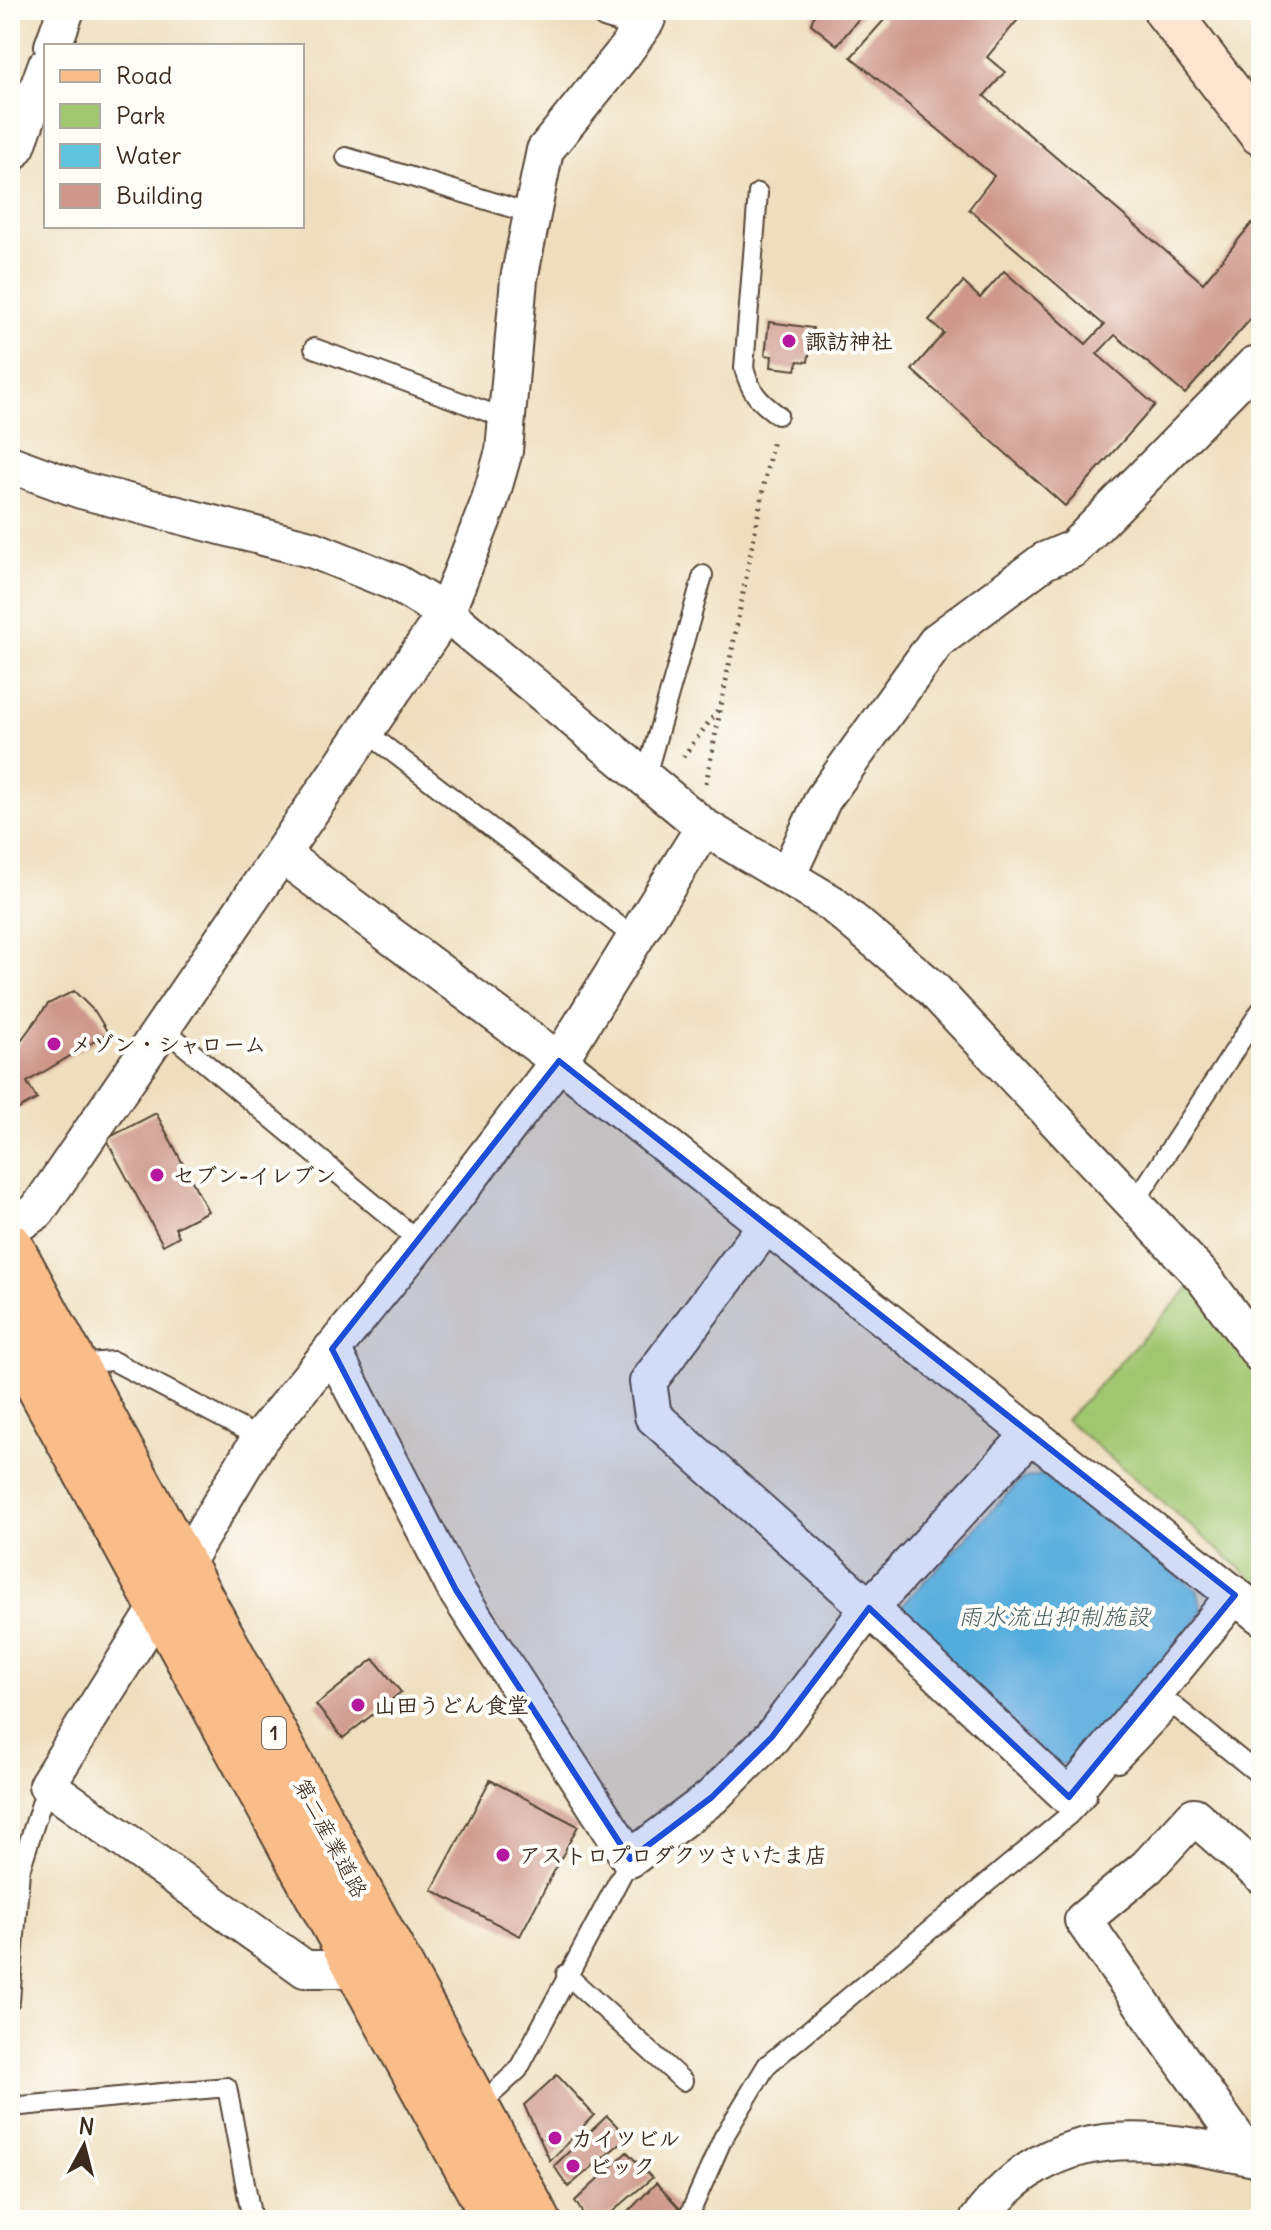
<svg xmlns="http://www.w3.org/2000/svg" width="1271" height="2230" font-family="Delius,'Klee One',sans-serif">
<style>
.green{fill:#a1c670;stroke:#6e7847;stroke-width:2}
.water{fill:#60c4de;stroke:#4e777e;stroke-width:2}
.building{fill:#cd978a}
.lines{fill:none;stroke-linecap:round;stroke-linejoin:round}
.lane-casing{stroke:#564536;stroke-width:22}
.street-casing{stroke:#564536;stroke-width:40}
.secondary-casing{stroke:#564536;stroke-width:48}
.primary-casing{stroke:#564536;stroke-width:48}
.path{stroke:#564536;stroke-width:5;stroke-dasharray:2 6;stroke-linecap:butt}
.lane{stroke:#fff;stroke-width:18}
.street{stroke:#fff;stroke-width:36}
.secondary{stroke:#fde5d0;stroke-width:44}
.primary{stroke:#f9bd89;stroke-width:44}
.marked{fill:#1d4ed8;fill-opacity:0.2;stroke:#1d4ed8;stroke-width:6;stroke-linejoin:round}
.poi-dot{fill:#b5179e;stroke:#fdfcf7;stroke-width:3}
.labels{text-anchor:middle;stroke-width:8;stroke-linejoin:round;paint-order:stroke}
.shield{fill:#fdfcf7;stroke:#75695f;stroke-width:2}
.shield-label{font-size:20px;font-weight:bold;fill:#3b2a1e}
.poi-label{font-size:22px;font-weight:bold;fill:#3b2a1e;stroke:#fdfcf7;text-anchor:start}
.street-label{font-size:22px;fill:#3b2a1e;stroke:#fdfcf7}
.water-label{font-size:24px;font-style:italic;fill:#486061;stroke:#fdfcf7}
</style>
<rect width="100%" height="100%" fill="#fdfcf7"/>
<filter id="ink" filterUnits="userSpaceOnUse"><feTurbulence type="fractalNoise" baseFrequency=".0125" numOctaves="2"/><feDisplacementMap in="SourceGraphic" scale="16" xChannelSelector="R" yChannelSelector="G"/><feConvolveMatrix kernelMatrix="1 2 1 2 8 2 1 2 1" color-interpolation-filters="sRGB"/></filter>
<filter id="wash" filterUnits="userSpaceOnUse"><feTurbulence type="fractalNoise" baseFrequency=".006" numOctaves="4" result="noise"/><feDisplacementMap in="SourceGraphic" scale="32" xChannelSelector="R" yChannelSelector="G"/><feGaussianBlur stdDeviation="1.8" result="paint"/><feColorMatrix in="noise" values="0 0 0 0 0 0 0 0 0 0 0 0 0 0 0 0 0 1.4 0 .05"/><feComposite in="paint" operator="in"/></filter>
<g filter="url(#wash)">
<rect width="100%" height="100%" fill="#eedebd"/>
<path class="green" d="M1193 1284 1261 1369V1586L1066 1420Z"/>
<path class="water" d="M1042 1475 1198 1591 1202 1613 1079 1763 1055 1764 905 1624 903 1604 1022 1479Z"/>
<g id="blocks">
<path class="building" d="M812 10H866L837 45 811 24 815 13Z
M876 10H1026L987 57 1005 72 984 96 1203 283 1252 223 1261 231V307L1185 394 1115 335 1097 354 1155 405 1065 506 912 370 944 333 929 320 963 282 980 298 1004 271 1086 344 1104 325 969 209 994 176 851 57 885 19Z
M769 322 813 328 808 362 798 361 796 370 771 367 772 356 765 355Z
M74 991 96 1013 108 1033 27 1082 37 1099 15 1111 10 1103V1055L48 1004Z
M156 1113 208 1211 175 1228 179 1236 163 1245 106 1139Z
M374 1659 401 1692 343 1738 316 1705Z
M490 1780 578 1826 520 1936 432 1890Z
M557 2075 594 2115 550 2161 524 2105Z
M607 2116 628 2137 568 2187 554 2166Z
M627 2152 652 2178 603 2220H587L575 2201Z
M656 2183 682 2211 678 2220H620Z"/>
</g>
</g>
<g filter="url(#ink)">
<use href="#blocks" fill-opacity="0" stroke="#564536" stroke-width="2"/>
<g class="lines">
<g class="lane-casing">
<path id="lane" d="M346 157 532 214
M758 193 744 368C750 391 758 401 778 415
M314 348 507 419
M365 731 635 938
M645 779 703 575
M163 1028 420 1242
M1133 1205 1261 1010
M75 1364 113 1361 260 1438
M1118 1763 1173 1705 1261 1776
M566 1974 683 2081
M10 2001 20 1870 47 1785
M10 2107 227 2087 252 2220
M478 2107 518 2070 630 1859
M687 2220 723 2138 767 2065 1069 1815 1087 1796"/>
</g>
<g class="street-casing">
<path id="street" d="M608 10 646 21
M53 46 66 10
M10 155 17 146 46 66
M10 464 81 490 314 550 396 583 446 613 704 827 559 1061 413 1251 260 1438 183 1566
M704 827 831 903 931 987 1204 1278 1261 1355
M281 854 559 1061 1261 1616
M787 876 823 799 937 641 1044 561 1073 549 1254 365 1261 371
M767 1224 648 1382 653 1416 869 1608 1069 1797 1235 1595
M10 1229 37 1211 446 613 489 503 504 451 519 279 545 150 622 55 646 21 650 10
M332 1349 456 1590 630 1859 712 1797 772 1737 869 1608 1032 1433
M159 1606 47 1785 305 1969H356
M1250 2157 1083 1920 1147 1867 1194 1816 1261 1875
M978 2220C1055 2118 1149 2136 1259 2159"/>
</g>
<g class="secondary-casing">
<path id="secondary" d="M1166 10 1261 133"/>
</g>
<g class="primary-casing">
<path id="primary" d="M10 1245 538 2220
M10 1334 495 2220"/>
</g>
<path class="path" d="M683 757 718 710
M706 783 773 439"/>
<use href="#lane" class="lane"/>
<use href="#street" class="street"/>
<use href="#secondary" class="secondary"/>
<use href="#primary" class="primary"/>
</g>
</g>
<path class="marked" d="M559 1061 1235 1595 1069 1797 869 1608 772 1737 712 1797 630 1859 456 1590 332 1349Z"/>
<g class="poi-dot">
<circle cx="789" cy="341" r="8"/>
<circle cx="54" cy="1044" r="8"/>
<circle cx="157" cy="1175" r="8"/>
<circle cx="358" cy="1705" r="8"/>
<circle cx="503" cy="1855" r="8"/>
<circle cx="555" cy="2138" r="8"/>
<circle cx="573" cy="2166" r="8"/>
</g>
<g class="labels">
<rect class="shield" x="262" y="1717" width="24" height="32" rx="6"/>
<g class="shield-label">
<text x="274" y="1740">1</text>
</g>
<g class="poi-label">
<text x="805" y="349">諏訪神社</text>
<text x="70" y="1052">メゾン・シャローム</text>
<text x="173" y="1183">セブン-イレブン</text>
<text x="374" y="1713">山田うどん食堂</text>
<text x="519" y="1863">アストロプロダクツさいたま店</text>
<text x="571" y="2146">カイツビル</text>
<text x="589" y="2174">ビック</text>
</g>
<g class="street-label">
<text transform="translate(331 1838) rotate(62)" y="8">第二産業道路</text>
</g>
<g class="water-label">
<text x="1054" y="1625">雨水流出抑制施設</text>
</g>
</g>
<rect width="1271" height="2230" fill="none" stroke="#fdfcf7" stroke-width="40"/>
<rect x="44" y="44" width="260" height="184" fill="#fdfcf7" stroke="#afa8a0" stroke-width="2"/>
<rect x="60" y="70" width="40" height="12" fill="#f9bd89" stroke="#afa8a0" stroke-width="2"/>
<text x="116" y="84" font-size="24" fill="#3b2a1e">Road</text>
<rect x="60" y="104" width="40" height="24" fill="#a1c670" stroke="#afa8a0" stroke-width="2"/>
<text x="116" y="124" font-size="24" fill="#3b2a1e">Park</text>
<rect x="60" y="144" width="40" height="24" fill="#60c4de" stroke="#afa8a0" stroke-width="2"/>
<text x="116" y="164" font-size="24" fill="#3b2a1e">Water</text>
<rect x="60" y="184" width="40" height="24" fill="#cd978a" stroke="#afa8a0" stroke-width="2"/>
<text x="116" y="204" font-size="24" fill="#3b2a1e">Building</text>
<g transform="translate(84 2146) rotate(7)" stroke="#fdfcf7" stroke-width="6" paint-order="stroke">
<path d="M0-6L14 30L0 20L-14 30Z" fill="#3b2a1e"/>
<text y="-12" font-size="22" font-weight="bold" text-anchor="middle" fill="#3b2a1e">N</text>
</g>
</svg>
